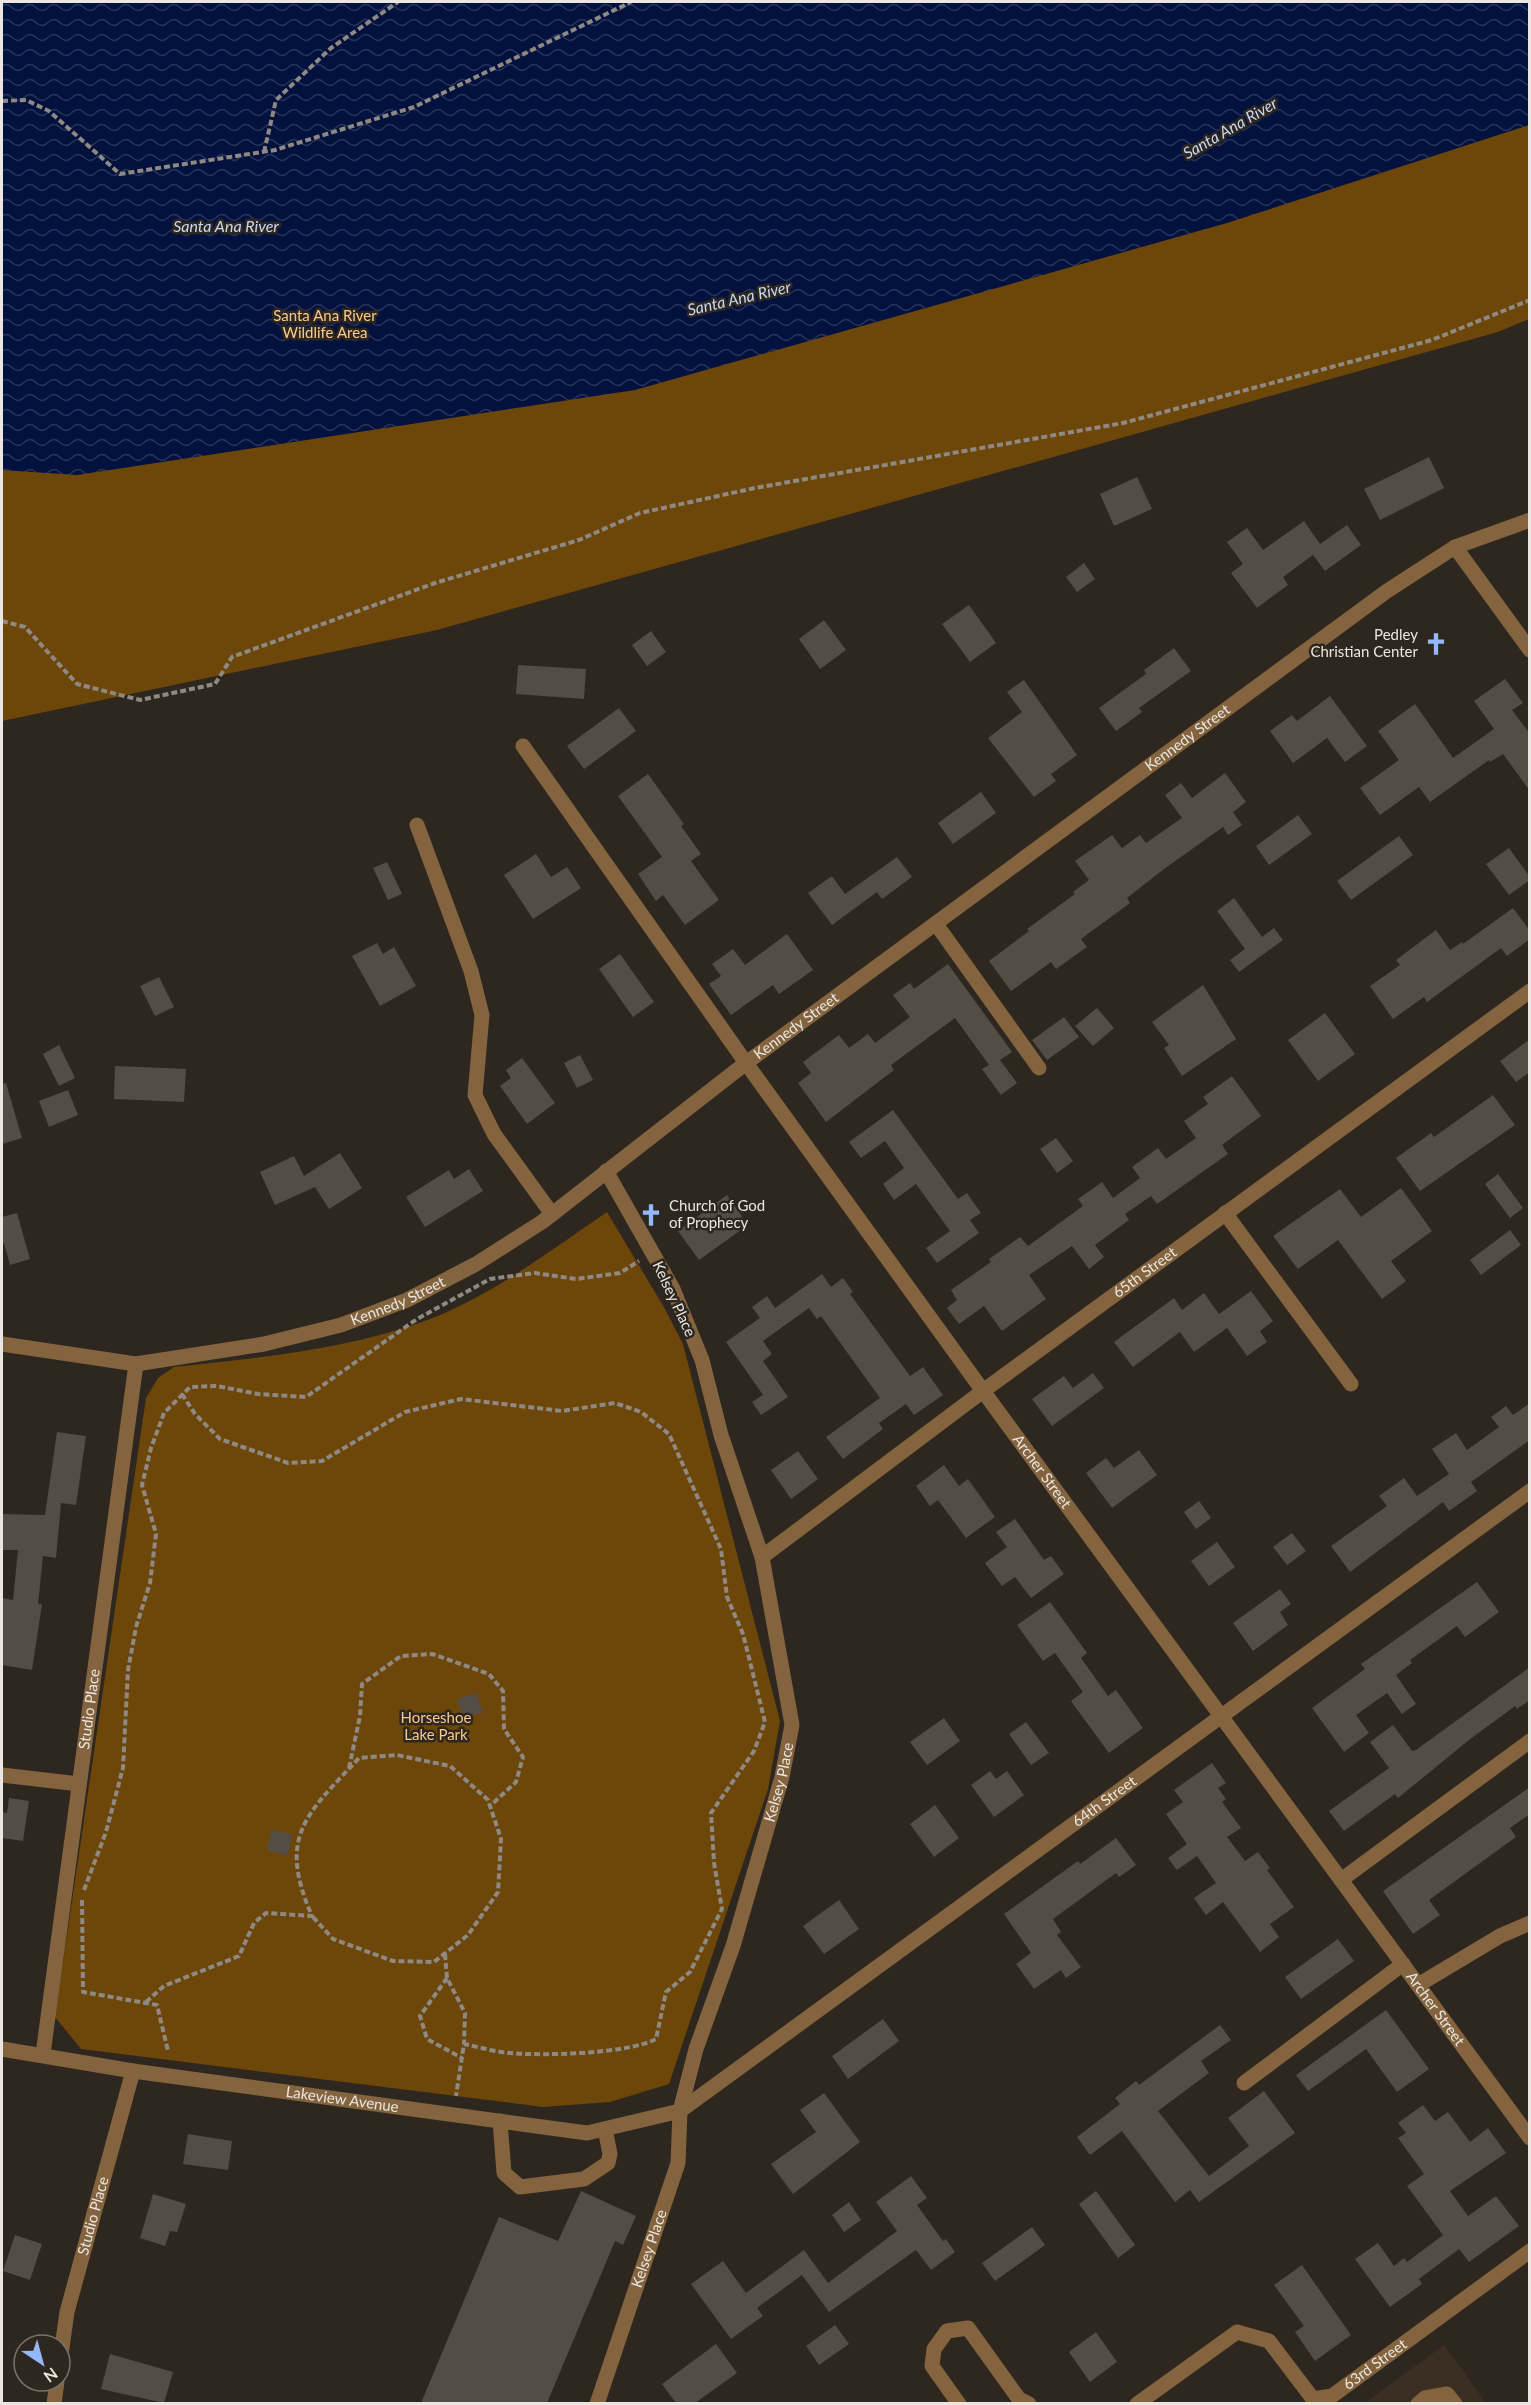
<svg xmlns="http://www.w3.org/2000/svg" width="1531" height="2405" font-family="Lato,sans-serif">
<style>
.built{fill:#3a2f22}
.park{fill:#6d460a}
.water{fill:url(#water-waves)}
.building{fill:#544d45}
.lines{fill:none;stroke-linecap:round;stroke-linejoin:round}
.path{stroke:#8e8982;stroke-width:4;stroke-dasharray:6 3;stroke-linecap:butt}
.minor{stroke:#83643e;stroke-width:15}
.labels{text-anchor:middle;stroke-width:5;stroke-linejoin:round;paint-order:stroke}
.park-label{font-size:15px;fill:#fac98d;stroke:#2d271f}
.poi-label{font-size:15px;fill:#ebe6e1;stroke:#2d271f;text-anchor:end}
.street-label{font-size:15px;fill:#ebe6e1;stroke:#2d271f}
.water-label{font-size:16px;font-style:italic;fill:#c7d7f7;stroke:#2d271f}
</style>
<defs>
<pattern id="water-waves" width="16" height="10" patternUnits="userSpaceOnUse" patternTransform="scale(1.5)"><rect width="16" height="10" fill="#02113d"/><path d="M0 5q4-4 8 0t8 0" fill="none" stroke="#273459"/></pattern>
</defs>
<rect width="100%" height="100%" fill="#2d271f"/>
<path class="built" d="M1444 2345 1486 2403 1364 2404Z"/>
<path class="park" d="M2 2H1529V319L1498 332 437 630 2 721Z
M607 1212 665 1309 683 1344 780 1721 768 1789 669 2084 610 2102 543 2107 81 2049 55 2017 146 1398 158 1378 174 1367C258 1358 342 1350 422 1322 489 1298 548 1252 607 1212Z"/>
<path class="water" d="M2 2H1529V125L1227 223 635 390 77 475 2 470Z"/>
<path class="building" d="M1429 457 1444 488 1380 520 1364 489Z
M1137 477 1152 509 1114 526 1100 494Z
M1304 521 1320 544 1347 525 1361 545 1325 571 1313 555 1283 577 1288 585 1257 608 1231 573 1243 564 1227 542 1247 528 1263 550Z
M1084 563 1095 579 1077 592 1066 577Z
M969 605 996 643 970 662 942 624Z
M824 620 846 650 820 669 799 639Z
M651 631 666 652 647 666 632 645Z
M1174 648 1191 671 1139 708 1142 712 1116 731 1099 708 1146 674 1144 670Z
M518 665 586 669 584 699 516 694Z
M1505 679 1523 703 1512 710 1530 734V791L1503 754 1490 762 1489 760 1430 802 1419 787 1380 815 1360 788 1399 760 1378 731 1415 704 1453 758 1494 729 1474 701Z
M1024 680 1077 755 1051 774 1056 781 1034 797 988 738 1022 712 1007 692Z
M1330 696 1367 746 1345 762 1327 738 1293 763 1270 731 1292 715 1297 721Z
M619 708 636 731 584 769 567 746Z
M1225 773 1246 802 1233 812 1242 825 1228 835 1223 827 1164 869 1127 898 1130 903 1081 939 1087 947 1056 969 1051 962 1011 991 989 961 1029 931 1027 929 1075 894 1073 892 1089 880 1075 861 1112 835 1122 848 1140 835 1146 843 1182 818 1165 795 1181 783 1192 798Z
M648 774 684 824 681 826 701 854 691 861 719 900 685 925 663 895 656 901 638 874 662 857 618 796Z
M981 792 996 813 953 844 938 823Z
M1298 815 1312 834 1269 865 1256 846Z
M1399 836 1413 855 1351 900 1337 881Z
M1509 848 1530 877V880L1509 895 1486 864Z
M536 854 551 877 567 867 581 888 533 919 504 875Z
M897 857 912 877 882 899 877 892 832 925 808 893 832 876 845 894Z
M387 862 402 894 388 900 373 868Z
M1234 898 1262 937 1274 928 1283 940 1239 972 1230 960 1245 949 1217 911Z
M1513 908 1530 931V939L1507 956 1501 948 1427 1002 1424 997 1393 1019 1370 986 1400 965 1396 960 1436 930 1450 950 1462 942 1463 944Z
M787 934 813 970 779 994 773 985 731 1015 709 984 721 976 712 964 733 949 745 965Z
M377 943 383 954 394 947 416 986 380 1006 352 956Z
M620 954 654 1002 633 1017 599 969Z
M948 964 1012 1052 1000 1060 1017 1083 1001 1095 982 1069 989 1065 955 1018 891 1065 894 1070 826 1122 798 1083 811 1073 803 1062 839 1035 849 1048 868 1034 875 1043 910 1017 893 995 910 983 914 989Z
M159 977 174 1007 155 1016 140 986Z
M1203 985 1236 1039 1182 1076 1164 1048 1169 1045 1152 1022Z
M1097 1008 1114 1028 1093 1046 1075 1026Z
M1325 1013 1355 1054 1318 1081 1288 1040Z
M1064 1017 1079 1037 1047 1060 1032 1040Z
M1530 1039V1072L1516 1082 1500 1061Z
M59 1045 75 1078 59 1086 43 1054Z
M580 1055 593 1080 577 1088 564 1063Z
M522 1058 555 1103 527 1124 500 1086 511 1078 506 1070Z
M115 1066 186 1069 184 1102 114 1099Z
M1232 1076 1261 1116 1222 1145 1228 1154 1157 1204 1151 1196 1125 1214 1129 1220 1095 1245 1104 1257 1089 1269 1072 1246 1029 1275 1046 1299 1002 1331 984 1306 959 1324 947 1308 957 1300 951 1290 991 1262 989 1259 1020 1237 1028 1246 1083 1206 1078 1199 1102 1182 1113 1198 1140 1178 1132 1167 1158 1148 1166 1159 1196 1138 1184 1121 1208 1104 1203 1097Z
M6 1083 22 1138 2 1144V1084Z
M68 1090 78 1115 49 1127 39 1101Z
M1493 1095 1515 1125 1420 1191 1396 1158 1431 1133 1434 1137Z
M893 1110 958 1199 967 1193 981 1213 970 1220 979 1233 937 1263 926 1248 950 1231 916 1184 894 1200 883 1184 904 1168 885 1141 861 1158 849 1142Z
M1056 1138 1073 1161 1057 1173 1040 1149Z
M340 1153 362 1188 329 1209 315 1187 275 1205 260 1172 294 1156 304 1176Z
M469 1169 483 1191 425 1227 406 1197 449 1170 454 1179Z
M1498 1174 1523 1208 1510 1218 1485 1184Z
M1401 1188 1432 1231 1391 1261 1406 1281 1382 1299 1338 1240 1298 1269 1273 1236 1340 1189 1361 1217Z
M727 1195 748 1225 699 1260 678 1231Z
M17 1213 30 1259 10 1265 4 1243 2 1244V1217Z
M1510 1230 1521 1245 1481 1275 1470 1260Z
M822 1274 831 1287 843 1278 853 1292 850 1294 910 1376 923 1367 943 1395 914 1415 906 1404 879 1423 883 1429 843 1459 826 1437 880 1398 821 1316 817 1319 809 1308 763 1341 772 1354 763 1361 788 1397 761 1415 752 1402 763 1395 726 1342 760 1318 752 1307 767 1296 775 1308Z
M1251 1291 1273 1321 1260 1331 1267 1342 1247 1356 1227 1328 1194 1352 1180 1332 1133 1367 1114 1342 1174 1298 1182 1310 1204 1293 1219 1314Z
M1093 1373 1104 1388 1052 1426 1032 1399 1064 1376 1073 1388Z
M1530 1403V1440L1471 1482 1477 1491 1449 1511 1443 1502 1350 1572 1331 1546 1387 1506 1379 1496 1404 1478 1417 1496 1449 1474 1432 1449 1456 1433 1467 1450 1499 1427 1491 1417 1506 1406 1513 1415Z
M57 1432 86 1436 76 1505 61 1503 56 1558 43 1556 38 1604H42L32 1670 2 1665V1598L13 1600 18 1550H2V1514L45 1515Z
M1139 1450 1157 1475 1112 1508 1086 1473 1106 1458 1114 1468Z
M798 1451 818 1479 791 1499 771 1470Z
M944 1465 959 1486 968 1479 995 1517 966 1538 938 1500 930 1506 916 1486Z
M1199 1501 1211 1518 1196 1529 1184 1512Z
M1015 1519 1044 1560 1051 1556 1064 1574 1031 1598 1015 1577 1002 1586 985 1563 1007 1547 996 1532Z
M1292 1533 1306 1551 1287 1565 1273 1547Z
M1217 1542 1235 1567 1209 1586 1191 1561Z
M1477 1582 1499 1612 1465 1637 1457 1626 1410 1660 1412 1663 1396 1675 1416 1704 1402 1714 1387 1693 1356 1715 1369 1733 1344 1752 1312 1708 1365 1669 1361 1664Z
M1280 1589 1291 1604 1280 1612 1288 1625 1253 1651 1233 1623Z
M1050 1602 1087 1653 1081 1658 1108 1696 1116 1690 1143 1728 1109 1753 1071 1701 1083 1692 1055 1653 1043 1661 1017 1625Z
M1530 1667V1700L1517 1709 1515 1706 1469 1740 1398 1798 1395 1794 1344 1831 1329 1811 1389 1768 1370 1742 1393 1725 1412 1751 1416 1750Z
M476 1693 483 1712 463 1718 457 1699Z
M944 1718 960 1741 927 1765 910 1742Z
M1026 1722 1049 1753 1031 1765 1009 1734Z
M1212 1763 1226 1783 1218 1788 1226 1799 1222 1802 1241 1828 1227 1837 1245 1861 1258 1852 1270 1868 1267 1870 1294 1907 1270 1924 1279 1937 1260 1952 1223 1902 1206 1915 1194 1898 1216 1883 1197 1856 1177 1870 1168 1858 1187 1844 1166 1814 1183 1802 1174 1790Z
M990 1771 996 1779 1007 1771 1024 1795 994 1817 971 1785Z
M1530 1787V1814L1510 1828 1516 1837 1429 1900 1440 1915 1413 1934 1383 1891Z
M9 1798 29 1801 23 1841 2 1838V1812L7 1813Z
M935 1805 959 1838 934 1857 910 1824Z
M271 1830 292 1834 288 1855 267 1851Z
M1116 1838 1136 1865 1119 1877 1116 1873 1053 1919 1061 1932 1057 1935 1081 1967 1066 1978 1061 1970 1034 1989 1016 1964 1031 1953 1004 1914 1078 1861 1080 1864Z
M839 1900 859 1929 824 1954 803 1926Z
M1338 1939 1354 1961 1301 1999 1285 1977Z
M1386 2010 1429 2069 1397 2092 1366 2049 1308 2091 1296 2075Z
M883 2019 899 2041 848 2079 832 2056Z
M1220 2025 1231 2040 1201 2061 1209 2073 1158 2111 1209 2176 1249 2146 1228 2118 1264 2091 1295 2133 1199 2202 1190 2190 1175 2202 1122 2131 1090 2155 1077 2137 1120 2104 1115 2098 1136 2081 1139 2085Z
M824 2093 860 2142 793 2194 771 2164 816 2132 800 2110Z
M1423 2105 1435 2121 1448 2112 1470 2142 1488 2128 1506 2153 1450 2191 1468 2216 1496 2196 1519 2226 1469 2262 1459 2249 1419 2279 1422 2284 1390 2307 1355 2259 1378 2243 1394 2266 1404 2258 1407 2262 1443 2235 1407 2186 1424 2174 1398 2138 1406 2133 1398 2123Z
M188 2134 232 2141 228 2170 183 2164Z
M911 2176 927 2198 917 2205 943 2241 946 2239 955 2252 931 2270 916 2250 829 2312 802 2275 757 2308 763 2316 731 2339 691 2284 723 2261 746 2293 804 2250 828 2283 897 2231 876 2202Z
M581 2191 636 2216 623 2245 615 2241 547 2403H421L499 2217 558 2241Z
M1096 2191 1135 2245 1118 2258 1079 2204Z
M153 2194 186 2204 177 2232 170 2231 165 2246 140 2238Z
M849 2202 861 2220 844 2232 832 2215Z
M1032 2227 1045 2245 995 2281 982 2263Z
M15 2235 42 2244 30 2280 3 2271Z
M1302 2265 1351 2335 1315 2361 1295 2332 1304 2326 1274 2285Z
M835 2325 849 2344 819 2365 806 2346Z
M1096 2332 1117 2362 1090 2382 1069 2352Z
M716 2344 737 2373 695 2403H676L662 2384Z
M110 2354 173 2372 164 2403 101 2389Z"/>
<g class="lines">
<path class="path" d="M2 101 26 100 49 111 120 174 275 150 414 107 631 2
M264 152 276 100 331 48 398 2
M2 621 25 627 77 684 140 700 215 684 232 657 435 583 579 540 640 513 755 488 1123 423 1432 340 1530 300
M182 1394 195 1414 220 1439 288 1463 322 1461 405 1412 461 1399 562 1411 615 1403 641 1412 669 1434 721 1549 727 1597 743 1634 765 1722 754 1751 711 1813 714 1863 722 1909 690 1972 666 1992 656 2039C627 2054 543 2056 510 2053 495 2052 479 2047 464 2044L456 2096
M349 1768 360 1716 362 1684 401 1656 432 1654 489 1674 503 1691 504 1729 523 1757 516 1782 490 1806
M84 1890 106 1832 123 1768 128 1670 136 1627 150 1583 156 1534 142 1485 151 1448 164 1413 190 1387 217 1386 258 1394 306 1397 417 1319 490 1279 535 1273 576 1279 620 1273 639 1261
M82 1900 83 1992 157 2005 168 2051
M445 1954 447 1978 465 2013 464 2044
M447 1978 420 2016 427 2039 462 2058
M146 2002 164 1986 239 1956 254 1923 266 1913 312 1916C277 1836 306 1815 359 1758L397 1755 450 1766 488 1800 501 1839 498 1892 468 1935 434 1962 393 1961 333 1939 312 1916"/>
<g class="minor">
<path d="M1455 547 1530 650"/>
<path id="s1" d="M523 746 746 1063 983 1391 1530 2138"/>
<path d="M417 825 471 971 482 1015 475 1095 494 1134 552 1214"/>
<path d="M936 924 1039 1068"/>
<path d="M1225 1213 1351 1384"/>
<path id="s2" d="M2 1344 136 1364 264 1344 341 1325 407 1300 476 1264 542 1222 746 1063 1387 591 1455 547 1530 520"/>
<path id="s3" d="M762 1557 983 1391 1530 991"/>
<path d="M2 1775 79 1784"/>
<path d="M1341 1880 1530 1741"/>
<path d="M1418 1985 1500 1936 1530 1923"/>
<path id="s4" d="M2 2049 133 2071 587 2133 680 2111 1530 1491"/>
<path id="s5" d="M43 2054 136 1364"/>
<path d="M1244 2083 1403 1964"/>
<path d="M500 2121 504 2173 520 2187 584 2179 608 2163 610 2154 605 2129"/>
<path id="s6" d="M60 2362 67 2312 133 2071"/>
<path d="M54 2404 57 2381"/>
<path id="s7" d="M597 2404 678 2163 680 2111 696 2049 733 1946 782 1777 792 1725 762 1557 721 1435 702 1360 673 1289 606 1171"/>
<path d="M959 2404 932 2366 934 2349 947 2331 968 2328 1019 2399 1029 2404"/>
<path id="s8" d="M1137 2404 1237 2332 1269 2341 1313 2399 1332 2396 1530 2251"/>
<path d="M1418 2404 1425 2398 1447 2394 1455 2404"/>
</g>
</g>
<defs>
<g id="church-bare" transform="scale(1.8)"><path d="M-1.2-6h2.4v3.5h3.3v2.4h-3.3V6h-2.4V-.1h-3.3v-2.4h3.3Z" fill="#94b7fd" stroke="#2d271f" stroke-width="2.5" paint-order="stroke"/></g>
</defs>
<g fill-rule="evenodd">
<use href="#church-bare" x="1436" y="644"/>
<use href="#church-bare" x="651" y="1215"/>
</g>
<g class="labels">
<g class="park-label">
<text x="325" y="321">Santa Ana River<tspan x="325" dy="17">Wildlife Area</tspan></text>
<text x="436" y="1723">Horseshoe<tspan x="436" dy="17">Lake Park</tspan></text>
</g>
<g class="poi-label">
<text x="1418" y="640">Pedley<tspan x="1418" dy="17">Christian Center</tspan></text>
<text x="669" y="1211" text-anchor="start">Church of God<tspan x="669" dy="17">of Prophecy</tspan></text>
</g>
<g class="street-label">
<text dy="5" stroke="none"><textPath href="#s2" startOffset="1378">Kennedy Street</textPath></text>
<text dy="5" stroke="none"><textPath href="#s2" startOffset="892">Kennedy Street</textPath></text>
<text dy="5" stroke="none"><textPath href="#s3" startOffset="477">65th Street</textPath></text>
<text transform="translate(674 1299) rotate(65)" y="5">Kelsey Place</text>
<text dy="5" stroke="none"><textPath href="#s2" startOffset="406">Kennedy Street</textPath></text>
<text dy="5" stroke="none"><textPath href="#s1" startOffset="892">Archer Street</textPath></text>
<text dy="5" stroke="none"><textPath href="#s5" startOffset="348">Studio Place</textPath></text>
<text dy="5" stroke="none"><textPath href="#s7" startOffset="650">Kelsey Place</textPath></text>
<text dy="5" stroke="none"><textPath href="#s4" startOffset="1212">64th Street</textPath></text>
<text dy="5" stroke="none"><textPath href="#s1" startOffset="1558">Archer Street</textPath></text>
<text dy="5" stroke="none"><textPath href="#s4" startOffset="344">Lakeview Avenue</textPath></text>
<text dy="5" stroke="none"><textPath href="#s6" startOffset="150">Studio Place</textPath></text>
<text dy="5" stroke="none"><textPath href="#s7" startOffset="164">Kelsey Place</textPath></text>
<text dy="5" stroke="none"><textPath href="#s8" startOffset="302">63rd Street</textPath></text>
</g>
<g class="water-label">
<text transform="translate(1230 128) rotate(-30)" y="6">Santa Ana River</text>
<text x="226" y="232">Santa Ana River</text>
<text transform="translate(739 298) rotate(-13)" y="6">Santa Ana River</text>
</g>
</g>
<rect width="1531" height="2405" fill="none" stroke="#ebe6e1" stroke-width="6"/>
<g transform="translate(42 2363) rotate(144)"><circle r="28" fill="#2d271f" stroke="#79736d" stroke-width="1.5"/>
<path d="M0-4.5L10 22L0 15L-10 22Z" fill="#94b7fd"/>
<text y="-9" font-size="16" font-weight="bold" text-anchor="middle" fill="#ebe6e1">N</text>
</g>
</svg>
